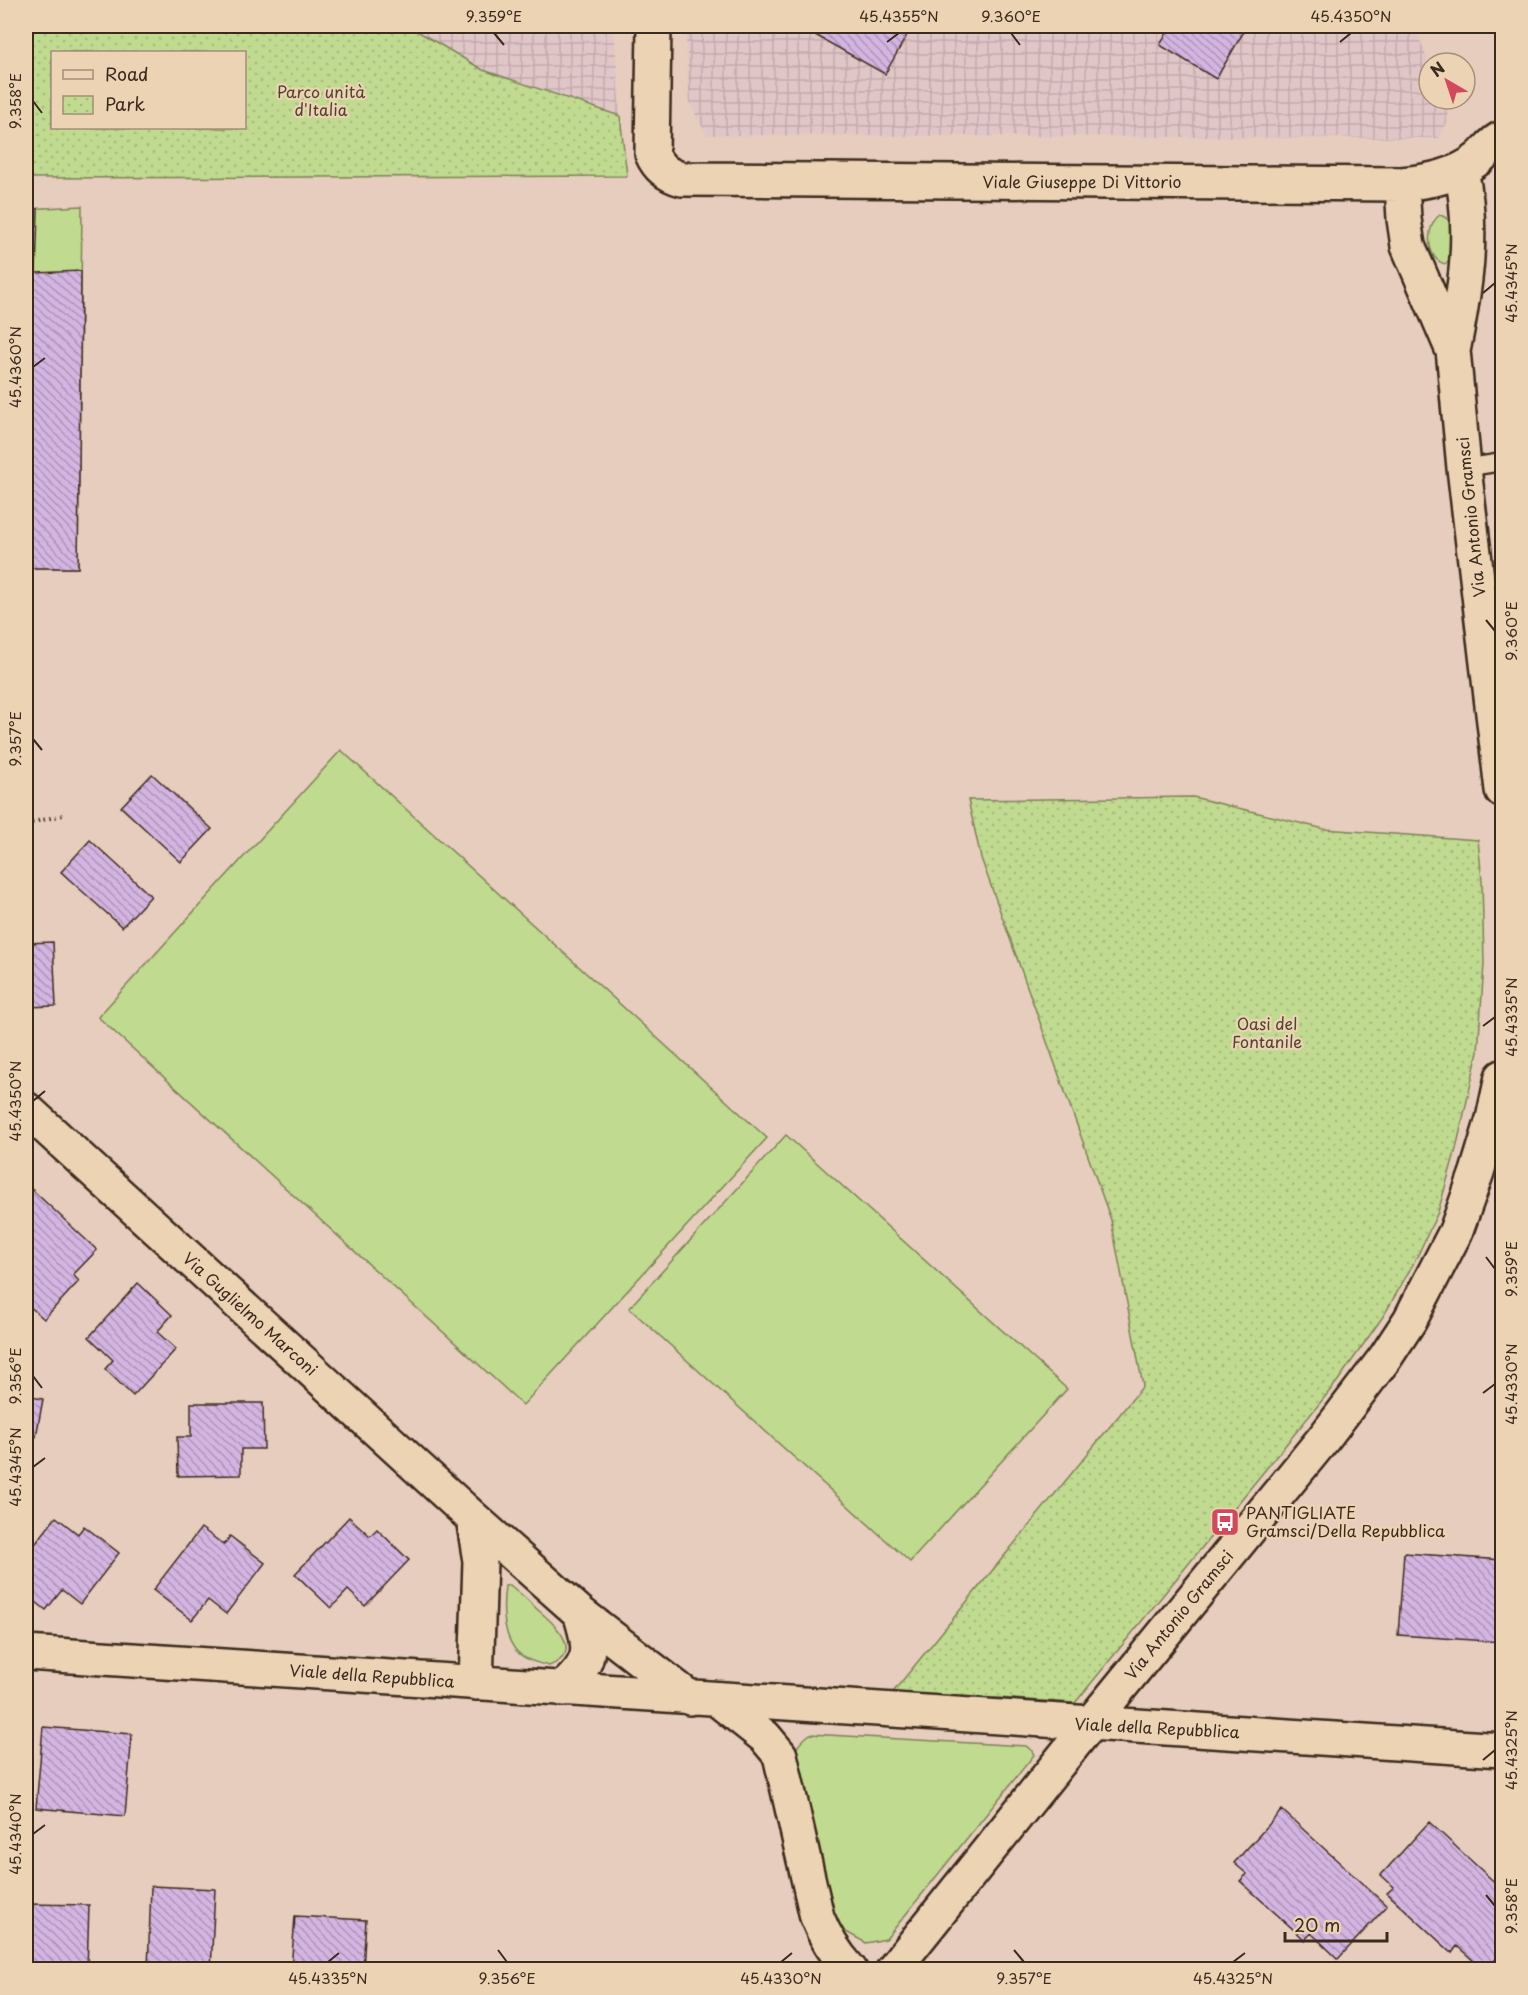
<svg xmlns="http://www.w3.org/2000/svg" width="1528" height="1995" font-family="'Playpen Sans',sans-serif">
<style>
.industrial{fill:url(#industrial-grid)}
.grass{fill:#c0da90;stroke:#7e8257;stroke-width:1.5}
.park{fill:url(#park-dots);stroke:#7e8257;stroke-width:1.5;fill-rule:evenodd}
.building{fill:url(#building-back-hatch);stroke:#3b2a1e;stroke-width:1.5}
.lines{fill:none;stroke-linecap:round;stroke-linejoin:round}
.service-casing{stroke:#3b2a1e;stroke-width:21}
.minor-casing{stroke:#3b2a1e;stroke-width:38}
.path{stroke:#3b2a1e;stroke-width:4;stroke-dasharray:1.5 4.5;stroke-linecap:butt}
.service{stroke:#ecd3b4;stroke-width:16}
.minor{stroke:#ecd3b4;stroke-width:33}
.ticks{fill:none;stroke:#3b2a1e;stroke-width:2}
.labels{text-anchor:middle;stroke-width:4.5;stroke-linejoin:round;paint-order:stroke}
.park-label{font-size:16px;fill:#4f442f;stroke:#ecd3b4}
.street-label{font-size:16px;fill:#3b2a1e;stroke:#ecd3b4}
.poi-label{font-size:16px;fill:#3b2a1e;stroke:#ecd3b4;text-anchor:start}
.neatline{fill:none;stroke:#3b2a1e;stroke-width:2}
.ticks-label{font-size:15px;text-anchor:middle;fill:#3b2a1e}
</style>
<defs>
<pattern id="industrial-grid" width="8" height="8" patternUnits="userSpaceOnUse" patternTransform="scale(1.5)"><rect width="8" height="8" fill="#e1c6c8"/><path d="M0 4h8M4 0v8" fill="none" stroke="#c2aaab"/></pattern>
<pattern id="park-dots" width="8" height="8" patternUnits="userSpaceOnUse" patternTransform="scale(1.5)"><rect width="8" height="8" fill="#c0da90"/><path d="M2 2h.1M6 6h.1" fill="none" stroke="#a6bb7c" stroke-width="1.8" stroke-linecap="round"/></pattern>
<pattern id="building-back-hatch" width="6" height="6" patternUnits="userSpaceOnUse" patternTransform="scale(1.5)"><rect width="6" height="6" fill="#d4b5e2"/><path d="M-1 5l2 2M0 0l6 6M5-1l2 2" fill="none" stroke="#ad93b7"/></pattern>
</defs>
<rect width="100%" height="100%" fill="#e7cdbd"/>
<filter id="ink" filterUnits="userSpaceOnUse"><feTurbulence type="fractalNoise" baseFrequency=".0167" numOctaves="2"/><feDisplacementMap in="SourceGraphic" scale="12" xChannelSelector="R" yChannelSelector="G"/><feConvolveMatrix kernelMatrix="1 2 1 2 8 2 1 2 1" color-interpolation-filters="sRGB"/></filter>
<g filter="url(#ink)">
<path class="industrial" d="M409 26H614L620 116 483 70Z
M685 26H1415L1429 64V99H1442L1449 119 1439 138 707 135 690 104Z"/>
<path class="grass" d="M82 206 78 568H26V209Z
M1440 215C1459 221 1456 251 1446 264 1425 260 1425 225 1440 215Z
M341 750 767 1138 523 1405 98 1017Z
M786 1135 1067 1389 910 1562 629 1308Z
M510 1585C520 1593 529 1601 538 1610 556 1625 585 1652 549 1666 541 1664 529 1661 522 1656 502 1641 502 1608 505 1586Z
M810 1734 1026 1746 1032 1751 1034 1755 886 1939 866 1943 837 1927 793 1767C793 1751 797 1744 810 1734Z"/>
<path class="park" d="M26 26H409L483 70 620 116 627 176 26 178ZM52 52H244V128H52Z
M1193 797 1324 829 1478 840 1482 881 1484 964 1478 1052 1456 1149 1438 1212 1416 1259 1384 1315 1337 1382 1075 1703 999 1698 889 1697 1143 1386 1111 1220 981 858 968 800Z"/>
<path class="building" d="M799 26H912L885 74Z
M1003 26H1024L1019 35Z
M1171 26H1247L1216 79 1160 45Z
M26 209H38L36 273 81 271 78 568H26Z
M152 774 212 829 181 862 121 807Z
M90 840 151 896 122 927 61 872Z
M53 942 56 1006 26 1007V943Z
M26 1184 97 1250 73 1275 79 1281 44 1319 26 1303Z
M138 1283 172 1315 157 1332 176 1349 133 1396 105 1369 113 1360 89 1337Z
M26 1396 43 1399 36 1437 26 1436Z
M191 1403H263L264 1449H241V1475L178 1476 177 1437H191Z
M56 1517 78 1534 84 1526 119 1553 80 1604 62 1590 46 1610 26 1594V1556Z
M349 1517 370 1536 377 1529 409 1560 365 1606 348 1590 331 1608 295 1574Z
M201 1528 224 1545 230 1536 265 1563 226 1614 208 1600 192 1620 153 1590Z
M1404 1553 1502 1560V1642L1398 1635Z
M43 1727 132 1734 125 1816 36 1808Z
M1282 1810 1387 1906 1338 1959 1311 1933 1305 1940 1240 1881 1247 1874 1234 1863Z
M1429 1822 1502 1889V1952L1486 1970H1484L1457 1946 1452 1953 1387 1893 1394 1887 1381 1875Z
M151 1886 215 1889 211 1970H148Z
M26 1904 89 1905 87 1970 26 1968Z
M295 1916 366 1920 363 1970H291Z"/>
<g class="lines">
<g class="service-casing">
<path id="service" d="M1464 468 1502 462"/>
</g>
<g class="minor-casing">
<path id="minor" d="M654 26 652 154C658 168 667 175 682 179L1402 184C1429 181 1455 177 1478 159 1486 153 1492 142 1502 138
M1402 184 1404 219 1408 246 1453 351 1454 360 1464 468 1502 790
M1453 351C1465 292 1475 231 1461 171
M26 1109 473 1518 580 1613 690 1698
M473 1518 480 1561 476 1683
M26 1653 1502 1750
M562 1689C593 1662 592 1650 580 1613
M718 1700 765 1737 780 1755 817 1917C825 1938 835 1953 850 1970
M893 1970 1090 1724 1324 1438 1385 1358 1410 1320 1456 1231 1477 1172 1493 1119 1502 1077"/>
</g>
<path class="path" d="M26 824 63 815"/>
<use href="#service" class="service"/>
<use href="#minor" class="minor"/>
</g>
</g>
<path class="ticks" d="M494 33 504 45M1011 33 1020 45M887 42 899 33M1340 42 1351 33M33 101 42 113M1483 293 1495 283M33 367 45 358M1486 620 1495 631M33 739 42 750M1483 1026 1495 1017M33 1101 45 1091M1486 1257 1495 1269M33 1376 42 1388M1483 1393 1495 1384M33 1467 45 1458M1483 1760 1495 1750M33 1834 45 1825M1486 1895 1495 1906M498 1950 507 1962M1014 1950 1024 1962M328 1962 339 1953M781 1962 792 1953M1233 1962 1245 1953"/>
<defs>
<g id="bus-square" transform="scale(1.5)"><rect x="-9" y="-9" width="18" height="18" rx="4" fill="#d1495b" stroke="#ecd3b4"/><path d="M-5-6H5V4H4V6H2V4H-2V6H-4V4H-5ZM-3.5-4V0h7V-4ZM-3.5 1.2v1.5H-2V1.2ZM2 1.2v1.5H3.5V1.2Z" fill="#fff"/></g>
</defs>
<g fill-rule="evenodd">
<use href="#bus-square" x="1225" y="1522"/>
</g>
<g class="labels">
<g class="park-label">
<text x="321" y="98">Parco unità<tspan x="321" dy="18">d'Italia</tspan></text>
<text x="1267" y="1030">Oasi del<tspan x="1267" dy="18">Fontanile</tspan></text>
</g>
<g class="street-label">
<text x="1082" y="188">Viale Giuseppe Di Vittorio</text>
<text transform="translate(1471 517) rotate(-96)" y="6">Via Antonio Gramsci</text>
<text transform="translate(250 1314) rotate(42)" y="6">Via Guglielmo Marconi</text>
<text transform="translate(1179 1615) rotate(-51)" y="6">Via Antonio Gramsci</text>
<text transform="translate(372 1676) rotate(4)" y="6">Viale della Repubblica</text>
<text transform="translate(1157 1728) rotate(3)" y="6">Viale della Repubblica</text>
</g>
<g class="poi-label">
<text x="1246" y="1519">PANTIGLIATE<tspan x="1246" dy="18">Gramsci/Della Repubblica</tspan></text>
</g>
</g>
<rect width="1528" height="1995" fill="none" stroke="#ecd3b4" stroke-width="66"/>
<rect x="51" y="51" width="195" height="78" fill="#ecd3b4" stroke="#a58f78" stroke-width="1.5"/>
<rect x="63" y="70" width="30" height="9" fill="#ecd3b4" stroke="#a58f78" stroke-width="1.5"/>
<text x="105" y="81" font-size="18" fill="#3b2a1e">Road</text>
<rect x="63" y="96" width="30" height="18" fill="url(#park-dots)" stroke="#a58f78" stroke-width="1.5"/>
<text x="105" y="111" font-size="18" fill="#3b2a1e">Park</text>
<g transform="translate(1447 81) rotate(321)"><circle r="28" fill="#ecd3b4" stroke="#a58f78" stroke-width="1.5"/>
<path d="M0-4.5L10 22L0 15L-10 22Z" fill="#d1495b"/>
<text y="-9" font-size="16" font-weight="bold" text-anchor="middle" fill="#3b2a1e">N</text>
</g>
<path d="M1285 1932v9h102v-9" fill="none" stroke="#3b2a1e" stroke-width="3"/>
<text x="1294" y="1932" font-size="18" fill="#3b2a1e" stroke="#ecd3b4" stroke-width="4.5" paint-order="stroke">20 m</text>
<rect x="33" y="33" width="1462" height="1929" class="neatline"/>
<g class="ticks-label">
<text x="494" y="22">9.359°E</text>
<text x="899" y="22">45.4355°N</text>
<text x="1011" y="22">9.360°E</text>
<text x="1351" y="22">45.4350°N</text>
<text transform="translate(16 101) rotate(-90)" y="5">9.358°E</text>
<text transform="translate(1512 283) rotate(-90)" y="5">45.4345°N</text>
<text transform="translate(16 367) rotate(-90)" y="5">45.4360°N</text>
<text transform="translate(1512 631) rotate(-90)" y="5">9.360°E</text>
<text transform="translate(16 739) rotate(-90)" y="5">9.357°E</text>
<text transform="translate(1512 1017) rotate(-90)" y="5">45.4335°N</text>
<text transform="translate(16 1101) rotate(-90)" y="5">45.4350°N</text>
<text transform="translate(1512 1269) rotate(-90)" y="5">9.359°E</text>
<text transform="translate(16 1376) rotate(-90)" y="5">9.356°E</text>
<text transform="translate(1512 1384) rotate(-90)" y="5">45.4330°N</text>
<text transform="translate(16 1467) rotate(-90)" y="5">45.4345°N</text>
<text transform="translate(1512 1750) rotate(-90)" y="5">45.4325°N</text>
<text transform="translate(16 1834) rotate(-90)" y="5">45.4340°N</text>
<text transform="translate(1512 1906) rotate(-90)" y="5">9.358°E</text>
<text x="328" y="1984">45.4335°N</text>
<text x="507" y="1984">9.356°E</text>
<text x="781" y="1984">45.4330°N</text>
<text x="1024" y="1984">9.357°E</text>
<text x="1233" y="1984">45.4325°N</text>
</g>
</svg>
